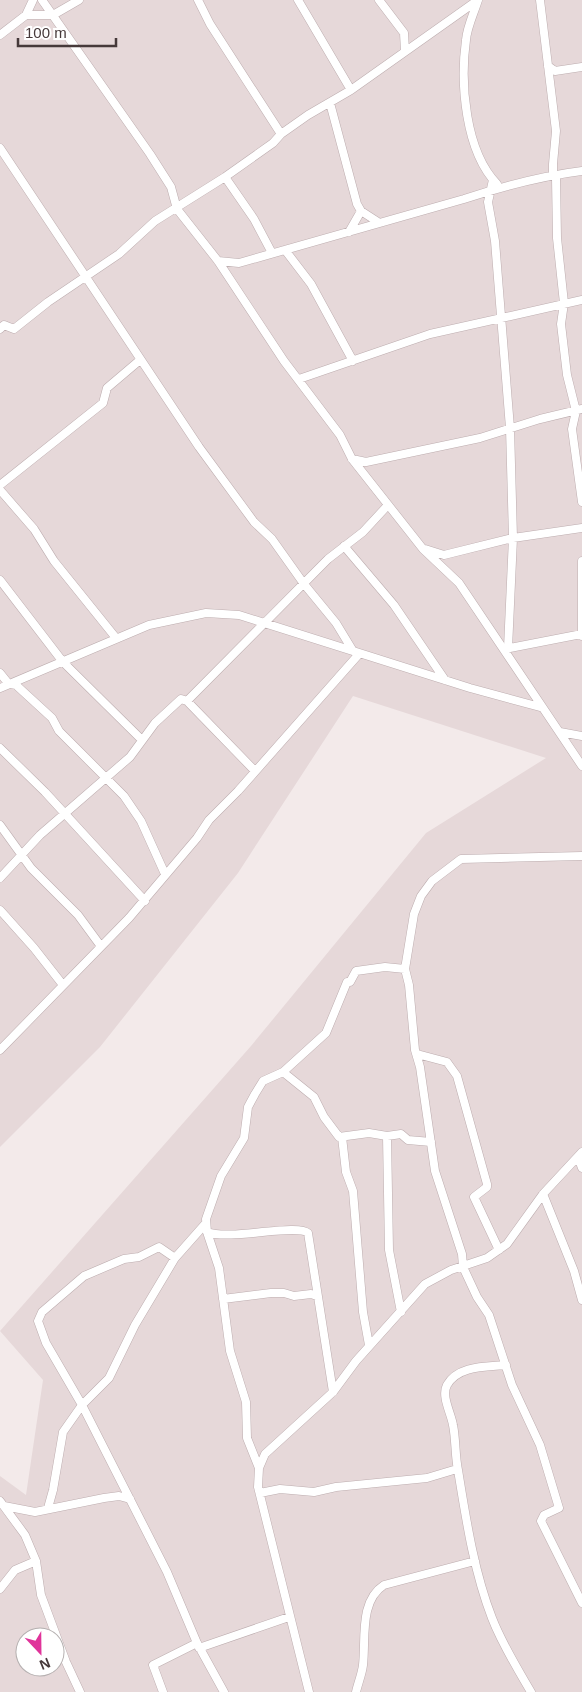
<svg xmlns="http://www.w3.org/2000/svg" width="582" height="1692" font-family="Arial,sans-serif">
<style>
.residential{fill:#e6d8d9;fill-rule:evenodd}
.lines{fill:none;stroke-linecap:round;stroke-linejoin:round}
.street-casing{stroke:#bdadaf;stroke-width:9}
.street{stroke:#fff;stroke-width:8}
</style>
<rect width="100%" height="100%" fill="#f3eaea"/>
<path class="residential" d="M0 0H582V1692H0V1476L26 1495 43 1380 0 1331 251 1046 426 833 546 758 353 696 238 873 100 1047 0 1147ZM25 1637H55V1667H25Z"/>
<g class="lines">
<g class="street-casing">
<path id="street" d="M42 0 150 154 171 187 177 209 218 261 284 361 340 435 352 459 423 549 459 583 582 766
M198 0 210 24 281 134
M298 0 351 90
M379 0 404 33 405 51
M478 0C474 13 467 27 466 40 460 83 465 151 497 184
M540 0 556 131 553 164V175L556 178 557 238 564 303 561 324 567 375 576 411 572 429 582 502
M26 15H53L79 0
M0 35 26 15 33 0
M548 66 555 71 582 67
M330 103 357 204 361 211 378 222
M0 148 199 447 254 522 272 539 304 584 336 623 353 651
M225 177 254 219 272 253
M493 180 488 202 495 241 510 428 513 538 508 648
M349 232 361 211
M285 250 311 284 353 361
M218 261 239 263 464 199C504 186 541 176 582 171
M0 329 4 325 14 329 48 302 119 254 155 221 225 177 273 143 281 134 308 115 351 90 478 0
M299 379 430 334 582 300
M352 459 366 462 480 438 540 419 582 409
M0 485 103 403 107 388 140 360
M0 490 34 529 54 561 116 638
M344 546 394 605 445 680
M425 549 444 555 513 538 582 528
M582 561V636
M0 580 63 662 142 740
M505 649 582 634
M0 673 8 683 16 685 52 718 59 731 124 796 141 821 165 874
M0 688 149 625 206 613 239 615 470 688 540 707
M187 701 255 771
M560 732 582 736
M0 748 45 792 145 901
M0 825 31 868 78 915 100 945
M582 856 461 859 432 881 421 896 414 914 405 969 409 985 415 1050 420 1067 435 1171 462 1254 463 1267 477 1297 489 1315 512 1385 540 1445 559 1508 544 1515 541 1521 582 1603
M0 878 40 835 130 757 155 723 181 699 187 701 328 559 363 532 388 505
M0 910 34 948 63 985
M0 1050 129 918 197 838 209 820 238 791 359 654
M417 1054 447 1062 457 1076 487 1184V1187L474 1197 499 1250
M283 1072 314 1097 324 1117 339 1137 369 1133 387 1136 401 1134 408 1140 431 1142
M387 1136 389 1250 401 1312
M342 1137 346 1172 353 1191 363 1312 369 1345
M578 1157 582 1168
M543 1194 574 1271 582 1300
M207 1232C230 1241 297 1223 308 1233L333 1392
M175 1258 159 1247 139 1257 124 1259 84 1276 42 1312 38 1321 46 1343 82 1405 167 1572 197 1643 224 1692
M223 1299 271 1293H284L294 1296 311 1294 317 1296
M506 1365C487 1367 458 1365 447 1385 441 1396 451 1413 453 1425 456 1440 455 1456 458 1470 466 1519 474 1572 492 1618 502 1644 517 1668 531 1692
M259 1468 247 1438 246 1402 230 1351 219 1268 207 1232 206 1219 221 1176 244 1138 248 1107 255 1094 263 1081 283 1072 326 1033 347 982H350L356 971 385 967 405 969
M260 1493 280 1489 314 1492 336 1487 427 1478 457 1469
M0 1501 25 1535 36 1561 41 1595 47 1611 66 1662 80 1692
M4 1506 35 1512 104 1498 119 1496 130 1499
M48 1508 53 1490 63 1432 82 1405 109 1378 135 1325 175 1258 206 1223
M0 1589 15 1570 36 1561
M199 1648 289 1617
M163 1692 153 1665 197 1643
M309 1692 258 1487 259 1468 265 1454 333 1392 356 1361 425 1284 451 1270 487 1258 507 1244 543 1194 582 1152
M356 1692C358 1683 362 1674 363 1665 366 1639 359 1601 384 1585L475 1561"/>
</g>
<use href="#street" class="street"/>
</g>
<g transform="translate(40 1652) rotate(158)"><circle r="24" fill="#ffffff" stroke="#b5b0b0"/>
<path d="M0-4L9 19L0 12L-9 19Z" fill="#e0339a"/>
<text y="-8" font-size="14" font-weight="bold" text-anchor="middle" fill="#46393a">N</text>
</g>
<path d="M18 38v8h98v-8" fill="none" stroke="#46393a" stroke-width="2.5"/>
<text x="25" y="38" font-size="15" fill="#46393a" stroke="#ffffff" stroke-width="4" paint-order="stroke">100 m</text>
</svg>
